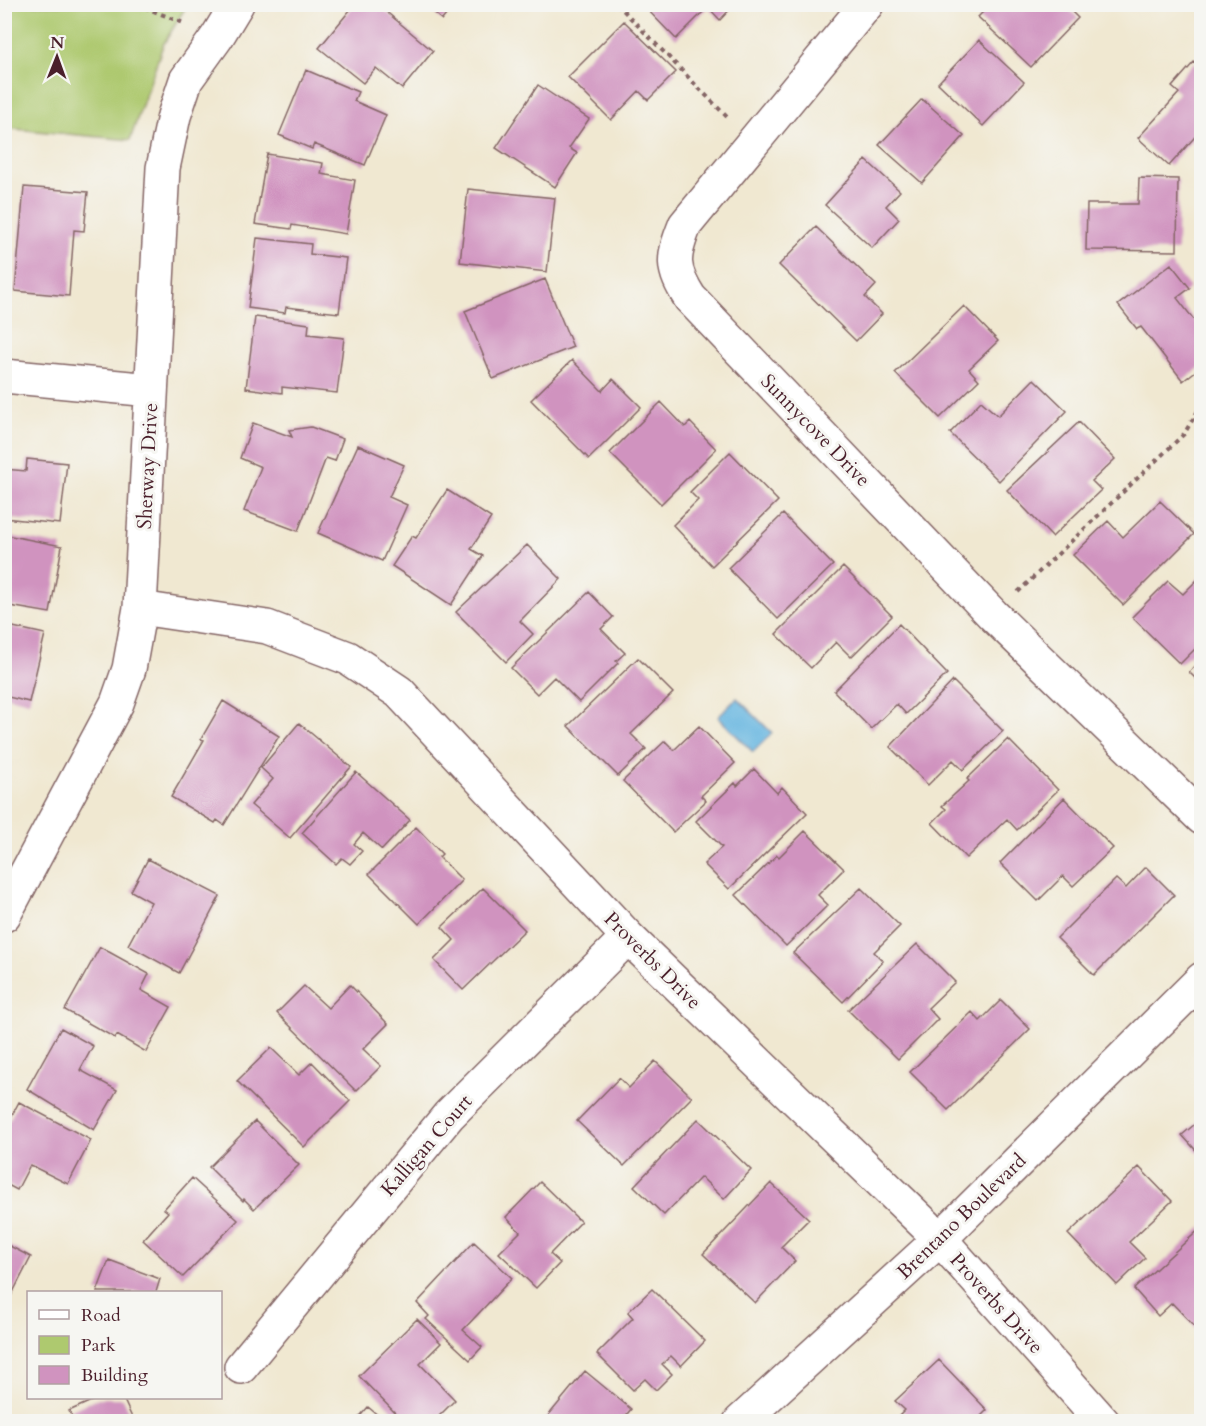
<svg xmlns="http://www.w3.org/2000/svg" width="1206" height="1426" font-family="Cardo,serif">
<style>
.green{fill:#aec96f;stroke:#7c744d;stroke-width:1.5}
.water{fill:#65b5e0;stroke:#586a86;stroke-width:1.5}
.building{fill:#d093bf}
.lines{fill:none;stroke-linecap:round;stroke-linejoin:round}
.minor-casing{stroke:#846565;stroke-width:36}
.path{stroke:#846565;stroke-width:4;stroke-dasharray:4.5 4.5;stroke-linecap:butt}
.minor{stroke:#fff;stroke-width:33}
.labels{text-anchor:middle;stroke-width:6;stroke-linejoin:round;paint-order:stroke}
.street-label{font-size:20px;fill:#4a1f2b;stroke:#f6f6f2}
</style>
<rect width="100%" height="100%" fill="#f6f6f2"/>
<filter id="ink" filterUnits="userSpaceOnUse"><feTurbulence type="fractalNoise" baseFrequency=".0167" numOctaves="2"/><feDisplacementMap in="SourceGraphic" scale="12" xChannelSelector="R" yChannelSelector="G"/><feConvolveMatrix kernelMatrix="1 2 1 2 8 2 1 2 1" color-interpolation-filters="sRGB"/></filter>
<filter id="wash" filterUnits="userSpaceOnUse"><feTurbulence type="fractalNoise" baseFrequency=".008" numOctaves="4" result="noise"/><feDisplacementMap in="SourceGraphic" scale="24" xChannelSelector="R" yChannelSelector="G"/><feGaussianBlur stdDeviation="1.35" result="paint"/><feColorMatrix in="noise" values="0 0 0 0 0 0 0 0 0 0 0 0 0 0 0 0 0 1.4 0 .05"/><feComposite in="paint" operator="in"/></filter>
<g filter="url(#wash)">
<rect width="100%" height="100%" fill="#f0e8d1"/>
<path class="green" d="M4 5H187L163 45 130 140 5 128Z"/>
<path class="water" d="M737 698 772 733 753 752 718 717Z"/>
<g id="blocks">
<path class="building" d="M355 4H377L433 51 402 89 376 68 363 83 319 48Z
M423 4H455L442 20Z
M642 4H735L720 20 708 7 676 39Z
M991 4H1064L1078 18 1031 67 978 17Z
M624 21 676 72 648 100 639 91 611 120 568 77Z
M979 40 1024 82 983 126 938 83Z
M1194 62 1202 69V129L1169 166 1138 138 1179 93 1172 87Z
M306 70 358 92 354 101 386 115 365 165 314 144 312 149 279 135Z
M538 85 589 119 569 148 577 153 555 187 496 148Z
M922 99 964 136 922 183 879 145Z
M267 154 323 163 321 174 355 180 346 234 292 225 291 229 255 224Z
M866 160 900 191 886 206 899 219 872 248 825 205Z
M1139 178 1178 179 1177 251 1086 250 1087 204H1138Z
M4 183H10L6 220H4Z
M24 187 88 192 84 231 74 230 69 296 15 291Z
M468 189 555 198 547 272 460 262Z
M816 227 876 285 865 297 882 314 856 341 779 265Z
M257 238 311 244 310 254 346 258 339 313 286 307 285 313 248 308Z
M1171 264 1190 288 1177 298 1202 330V366L1183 381 1141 327 1137 329 1118 305Z
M545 279 573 347 493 379 465 311Z
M964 306 998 341 969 369 979 380 940 418 895 373Z
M255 317 309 324 308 334 344 338 337 393 282 387V393L246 388Z
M572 360 602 391 613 379 641 407 589 459 531 400Z
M1034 379 1067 411 999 481 950 433 981 401 998 416Z
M661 402 685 427 690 422 716 449 661 504 610 453Z
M1079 422 1115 459 1092 481 1101 490 1052 537 1007 490Z
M253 423 292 437 289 430 311 427 343 439 335 461 326 458 298 531 244 511 261 467 240 458Z
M358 445 404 465 389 497 407 505 382 561 318 533Z
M730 452 778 501 712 566 673 525 698 500 690 492Z
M27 459 67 463 60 524 4 518V469L26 471Z
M447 490 491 518 471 549 483 556 451 605 392 566 412 536 416 538Z
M1160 501 1194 534 1123 605 1073 555 1108 521 1123 537Z
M783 514 833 565 778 619 728 568Z
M6 535 62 546 50 613 4 605Z
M527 545 561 579 520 621 533 634 506 662 456 612Z
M843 567 892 616 851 657 836 642 811 668 776 634Z
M1202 575V642L1180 664 1132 617 1168 581 1183 594Z
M589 592 613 617 601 629 625 653 616 661 618 663 579 702 554 677 537 694 511 668Z
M899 624 947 674 906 714 897 704 871 729 834 691Z
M4 625 45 634 29 702 4 696Z
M638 658 673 693 631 734 646 749 618 776 568 726Z
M1202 660V685L1189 672Z
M953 681 1003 731 963 770 953 760 928 785 890 747Z
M223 701 279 736 224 825 217 820 215 823 171 797 204 740 201 739Z
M299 723 351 767 290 838 251 805 273 779 261 768Z
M699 726 735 763 701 796 706 801 673 832 623 781 665 741 674 750Z
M1008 739 1058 790 1017 830 1007 819 966 858 932 823 946 809 942 806 969 781 967 779Z
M754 769 777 793 782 787 807 813 729 889 704 864 722 847 696 821 735 783 737 786Z
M356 772 410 820 382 850 363 833 354 844 362 851 350 864 342 858 336 864 302 833Z
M1064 798 1113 848 1073 886 1063 876 1038 901 1000 863Z
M416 827 442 854 439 857 462 880 419 924 369 874Z
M805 831 844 869 818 895 828 905 786 946 736 895 777 855 779 857Z
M148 859 220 896 179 973 128 945 151 902 131 891Z
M1146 867 1174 895 1094 975 1057 938 1116 879 1126 888Z
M483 888 525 930 463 990 434 960 454 940 442 927Z
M861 888 900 926 874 952 883 961 843 1002 793 953Z
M917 944 955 982 928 1008 938 1019 898 1059 848 1010Z
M100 947 149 974 141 990 171 1007 146 1052 117 1035 115 1038 65 1010Z
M350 985 388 1024 363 1049 381 1066 356 1091 277 1013 304 986 328 1008Z
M1001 1000 1030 1029 948 1110 910 1072 972 1012 980 1021Z
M61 1028 93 1046 80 1070 117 1090 94 1130 27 1089Z
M271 1048 299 1075 312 1062 350 1101 304 1147 237 1081Z
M655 1061 692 1097 624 1166 577 1121 619 1078 629 1088Z
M19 1102 91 1140 68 1184 30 1165 17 1190 4 1183V1130Z
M1202 1118V1157L1182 1135Z
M698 1119 751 1170 724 1199 701 1177 664 1215 634 1186Z
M255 1121 299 1165 254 1209 244 1199 243 1201 209 1167Z
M1139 1167 1172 1201 1129 1242 1145 1258 1117 1285 1068 1234Z
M192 1178 238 1220 183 1277 143 1240 168 1212 164 1209Z
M540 1182 581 1222 550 1254 560 1263 536 1288 499 1253 520 1232 506 1217Z
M771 1183 809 1219 781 1247 795 1261 755 1303 703 1254Z
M1202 1227V1323L1196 1328 1172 1303 1158 1316 1134 1289Z
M474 1242 512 1278 463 1330 482 1347 470 1360 426 1319 429 1316 417 1303Z
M4 1243 31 1257 9 1300 4 1297Z
M109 1260 160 1279 156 1292H97Z
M652 1289 705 1341 681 1366 671 1356 662 1364 672 1374 656 1390 645 1379 633 1390 597 1354 633 1318 628 1312Z
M417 1319 441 1343 420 1364 455 1400 433 1422H404L359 1376Z
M939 1360 987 1410 975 1422H893L905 1410 895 1401Z
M585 1371 631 1409 621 1422H543Z
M98 1398H123L134 1422H74L69 1411Z
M368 1407 386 1422H355Z"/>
</g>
</g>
<g filter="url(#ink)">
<use href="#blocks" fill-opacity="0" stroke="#846565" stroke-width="1.5"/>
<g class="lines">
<g class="minor-casing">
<path id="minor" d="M867 4 685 225C672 258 671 268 690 298L993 615 1202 818
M4 376 151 390
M140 608 267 627 348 658 399 692 628 937 940 1239 1103 1422
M4 915 117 703 129 669 140 608 163 168 174 116 186 80 217 37 237 4
M241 1367 449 1115 628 937
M740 1422 940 1239 1202 979"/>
</g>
<path class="path" d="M136 4 186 24
M617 4 730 120
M1018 592 1184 434 1202 404"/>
<use href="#minor" class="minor"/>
</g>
</g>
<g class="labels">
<g class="street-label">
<text transform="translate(816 430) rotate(46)" y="7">Sunnycove Drive</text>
<text transform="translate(147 466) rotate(-87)" y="7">Sherway Drive</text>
<text transform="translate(653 960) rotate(45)" y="7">Proverbs Drive</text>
<text transform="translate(426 1145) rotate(-49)" y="7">Kalligan Court</text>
<text transform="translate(961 1216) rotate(-44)" y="7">Brentano Boulevard</text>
<text transform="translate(997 1303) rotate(48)" y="7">Proverbs Drive</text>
</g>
</g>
<rect width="1206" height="1426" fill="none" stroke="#f6f6f2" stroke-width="24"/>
<rect x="27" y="1291" width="195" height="108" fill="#f6f6f2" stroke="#b1a0a2" stroke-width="1.5"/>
<rect x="39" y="1310" width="30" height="9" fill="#ffffff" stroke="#b1a0a2" stroke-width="1.5"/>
<text x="81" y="1321" font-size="18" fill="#4a1f2b">Road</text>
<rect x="39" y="1336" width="30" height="18" fill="#aec96f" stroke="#b1a0a2" stroke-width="1.5"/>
<text x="81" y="1351" font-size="18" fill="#4a1f2b">Park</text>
<rect x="39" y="1366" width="30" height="18" fill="#d093bf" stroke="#b1a0a2" stroke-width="1.5"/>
<text x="81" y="1381" font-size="18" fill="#4a1f2b">Building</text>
<g transform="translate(57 57) rotate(1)" stroke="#f6f6f2" stroke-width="4.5" paint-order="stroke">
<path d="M0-4.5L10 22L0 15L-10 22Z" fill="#4a1f2b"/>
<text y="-9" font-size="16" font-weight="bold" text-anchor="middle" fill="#4a1f2b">N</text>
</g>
</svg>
